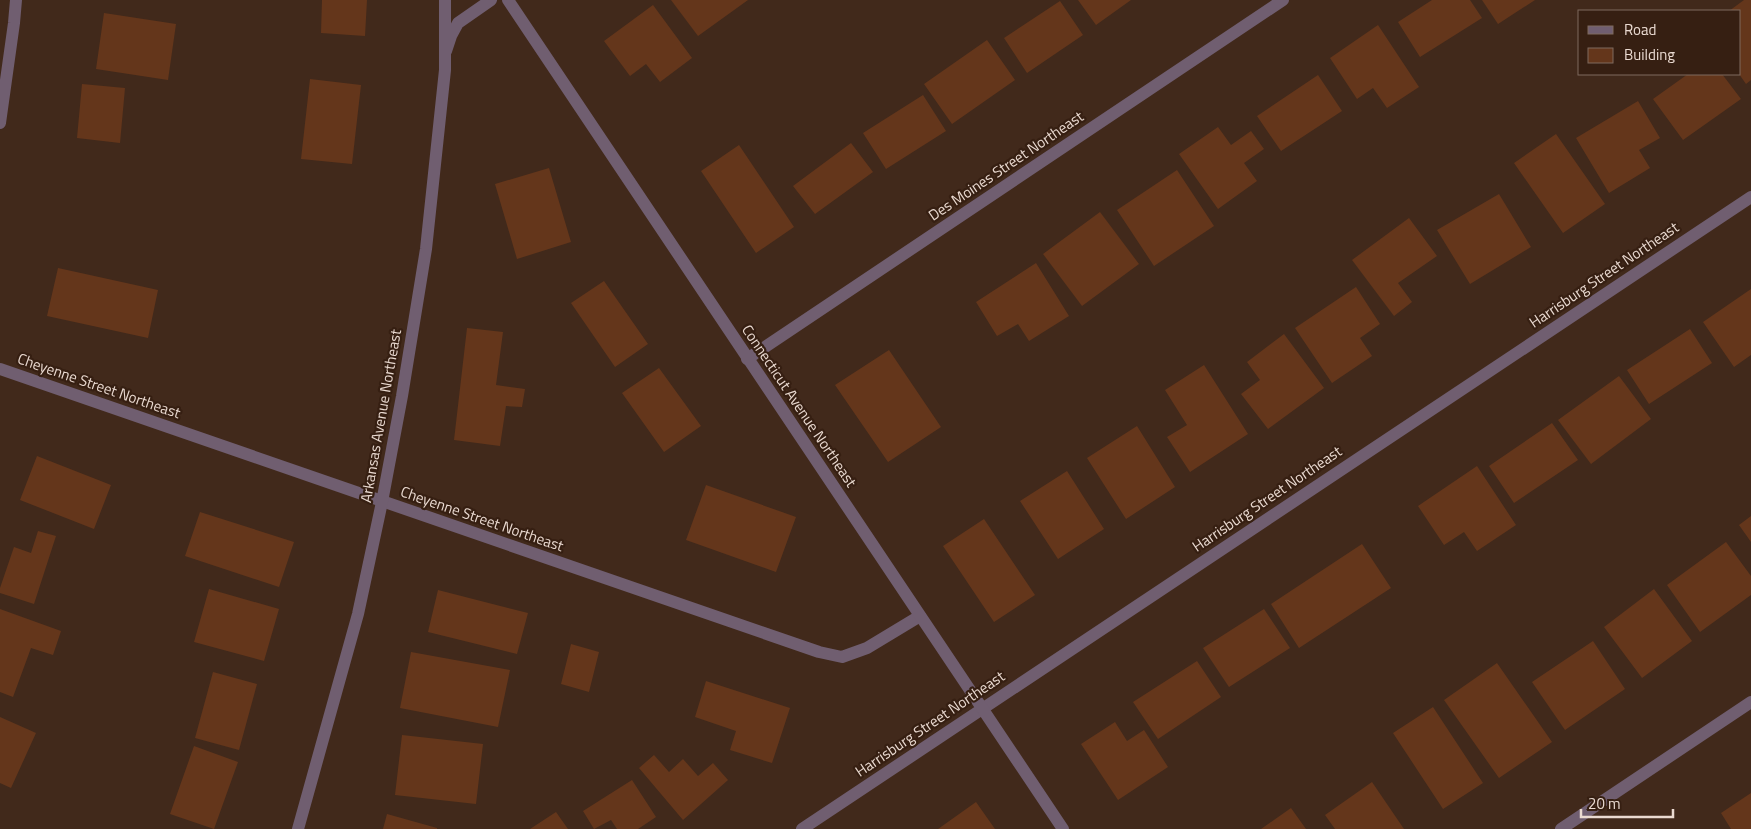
<svg xmlns="http://www.w3.org/2000/svg" width="1751" height="829" font-family="'Titillium Web',sans-serif">
<style>
.building{fill:#64361b}
.lines{fill:none;stroke-linecap:round;stroke-linejoin:round}
.minor{stroke:#705e70;stroke-width:12}
.tertiary{stroke:#705e70;stroke-width:12}
.labels{text-anchor:middle;stroke-width:4.5;stroke-linejoin:round;paint-order:stroke}
.street-label{font-size:15px;fill:#eadad1;stroke:#361f12}
</style>
<rect width="100%" height="100%" fill="#41291b"/>
<path class="building" d="M322 0H367L365 36 321 33Z
M671 0H748L698 36Z
M1078 0H1131L1096 25Z
M1432 0H1470L1482 18 1420 57 1398 22Z
M1482 0H1535L1498 24Z
M1744 0H1751V80L1746 84 1739 74 1740 11H1729Z
M1060 1 1083 35 1027 73 1004 38Z
M653 5 692 58 660 82 646 64 630 76 604 41Z
M104 13 176 24 168 80 96 69Z
M1378 25 1419 87 1387 108 1373 88 1357 99 1330 58Z
M987 40 1015 80 952 124 924 84Z
M1688 74H1722L1741 99 1683 140 1653 99Z
M1318 75 1342 111 1281 151 1257 116Z
M310 79 361 85 352 164 301 159Z
M82 84 125 88 120 143 77 138Z
M923 95 946 131 886 169 863 133Z
M1638 101 1660 138 1639 150 1650 168 1609 193 1576 138Z
M1218 127 1231 145 1251 131 1264 149 1244 163 1257 181 1218 209 1179 154Z
M1556 134 1605 204 1563 233 1514 163Z
M851 143 873 172 815 214 793 186Z
M739 145 794 227 756 253 701 171Z
M549 168 571 242 517 259 495 184Z
M1177 170 1214 226 1154 266 1117 210Z
M1499 194 1531 247 1470 284 1437 230Z
M1100 212 1139 264 1082 306 1043 254Z
M1409 218 1437 256 1398 283 1412 302 1394 316 1352 260Z
M1036 263 1069 316 1029 341 1018 324 997 336 976 302Z
M58 268 158 290 148 338 47 316Z
M604 281 648 344 615 367 571 303Z
M1356 287 1380 324 1360 338 1372 356 1332 383 1295 328Z
M1751 289V355L1734 367 1703 322Z
M467 328 503 332 496 385 525 389 522 407 506 406 500 446 454 440Z
M1690 329 1712 363 1649 404 1627 370Z
M1284 334 1324 388 1268 429 1241 394 1260 380 1247 362Z
M889 350 941 427 888 462 835 385Z
M1204 365 1248 434 1190 472 1167 437 1187 425 1165 390Z
M659 368 701 426 664 452 622 393Z
M1619 376 1651 419 1591 464 1558 420Z
M1552 423 1578 460 1514 503 1489 466Z
M1137 426 1175 487 1126 519 1087 458Z
M37 456 111 485 94 529 20 500Z
M1477 466 1516 525 1477 551 1464 532 1444 545 1418 506Z
M1067 471 1104 529 1058 559 1020 501Z
M706 485 796 517 776 572 686 540Z
M200 512 294 542 279 587 185 556Z
M1751 516V542L1739 525Z
M984 519 1035 595 994 622 943 546Z
M38 531 56 536 34 604 0 593V588L14 547 31 553Z
M1726 542 1751 576V595L1700 632 1667 585Z
M1362 544 1391 588 1299 648 1271 604Z
M209 589 279 609 264 661 194 642Z
M1654 589 1692 641 1642 678 1604 627Z
M438 590 528 613 517 654 428 632Z
M0 609 61 631 53 655 31 648 13 697 0 692Z
M1264 609 1290 648 1229 687 1203 648Z
M1593 641 1625 689 1565 730 1532 682Z
M571 644 599 652 589 692 561 684Z
M411 652 510 670 498 727 400 708Z
M1197 661 1221 697 1158 739 1133 702Z
M1497 663 1552 742 1499 778 1444 700Z
M213 672 257 684 239 750 195 738Z
M706 681 790 708 772 763 730 750 736 731 695 717Z
M1433 707 1483 783 1443 809 1393 733Z
M0 717 36 733 11 788 0 783Z
M1115 722 1127 741 1144 730 1168 767 1118 800 1081 744Z
M402 735 483 744 476 804 395 795Z
M194 746 238 762 214 829 170 814Z
M654 755 669 772 683 759 698 776 713 763 728 780 683 820 639 768Z
M632 780 656 817 638 829H617L611 820 594 829 583 811Z
M1372 782 1404 829H1335L1325 815Z
M1751 793V829H1731L1721 813Z
M976 802 995 829H938Z
M1291 808 1306 829H1261Z
M556 812 568 829H530Z
M387 814 437 828V829H383Z"/>
<g class="lines">
<path class="minor" d="M446 51 451 36 458 23 491 0
M0 123 14 23 16 0
M747 359 1283 0
M0 369 819 652 842 657 867 648 920 616
M802 829 1751 197
M1561 829 1751 702"/>
<path class="tertiary" d="M508 0 1063 829
M298 829 358 614 382 502 402 396 426 249 445 70V0"/>
</g>
<g class="labels">
<g class="street-label">
<text transform="translate(1006 166) rotate(-34)" y="5">Des Moines Street Northeast</text>
<text transform="translate(1604 275) rotate(-34)" y="5">Harrisburg Street Northeast</text>
<text transform="translate(99 386) rotate(19)" y="5">Cheyenne Street Northeast</text>
<text transform="translate(799 406) rotate(56)" y="5">Connecticut Avenue Northeast</text>
<text transform="translate(381 416) rotate(-80)" y="5">Arkansas Avenue Northeast</text>
<text transform="translate(1267 499) rotate(-34)" y="5">Harrisburg Street Northeast</text>
<text transform="translate(482 519) rotate(19)" y="5">Cheyenne Street Northeast</text>
<text transform="translate(930 724) rotate(-34)" y="5">Harrisburg Street Northeast</text>
</g>
</g>
<rect x="1578" y="10" width="162" height="65" fill="#361f12" stroke="#7e6a5e"/>
<rect x="1588" y="26" width="25" height="8" fill="#705e70" stroke="#7e6a5e"/>
<text x="1624" y="35" font-size="15" fill="#eadad1">Road</text>
<rect x="1588" y="48" width="25" height="15" fill="#64361b" stroke="#7e6a5e"/>
<text x="1624" y="60" font-size="15" fill="#eadad1">Building</text>
<path d="M1581 809v8h92v-8" fill="none" stroke="#eadad1" stroke-width="2.5"/>
<text x="1588" y="809" font-size="15" fill="#eadad1" stroke="#361f12" stroke-width="4" paint-order="stroke">20 m</text>
</svg>
